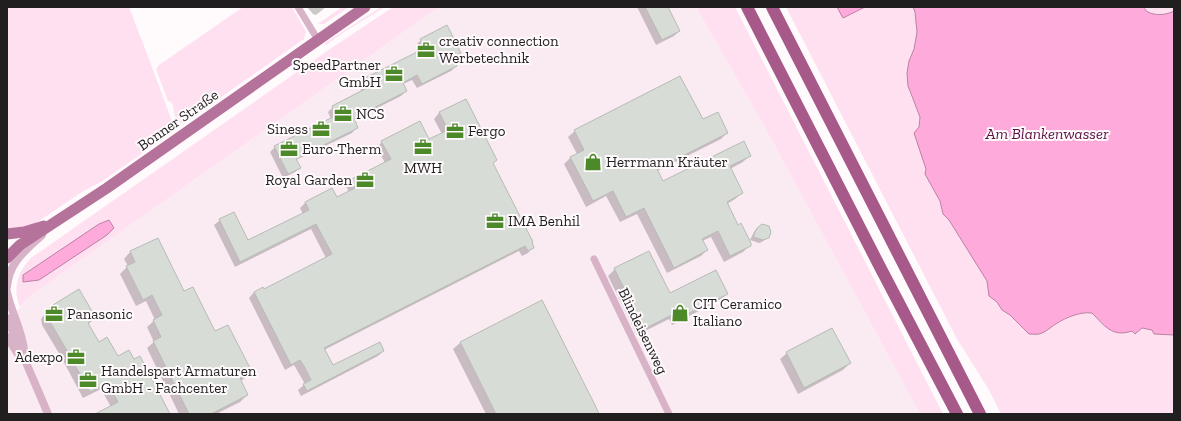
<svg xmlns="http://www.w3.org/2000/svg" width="1181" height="421" font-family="'Zilla Slab',serif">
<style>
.built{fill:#faebf3}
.green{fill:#ffe0f1}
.water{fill:#feaadb;stroke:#bb80a3}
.shadow{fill:#0003}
.building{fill:#d8dcd7;stroke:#b7bbb6}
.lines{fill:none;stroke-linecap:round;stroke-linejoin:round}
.minor{stroke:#d8b2c7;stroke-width:7}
.tertiary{stroke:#d8b2c7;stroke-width:8}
.primary{stroke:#b5729a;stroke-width:11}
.motorway{stroke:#a75a89;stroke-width:12}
.labels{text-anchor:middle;stroke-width:4;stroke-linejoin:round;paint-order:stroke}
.poi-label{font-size:15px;fill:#201e1f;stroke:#fffafc;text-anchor:start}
.street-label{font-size:15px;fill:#201e1f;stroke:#fffafc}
.water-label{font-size:16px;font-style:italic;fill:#591142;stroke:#fffafc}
</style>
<rect width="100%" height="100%" fill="#fffafc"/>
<path class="built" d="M439 7H696L763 124 920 414H7V323L30 296Z"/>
<path class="green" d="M7 7H129L152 67 173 124V132L101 182 82 192 36 223 28 227 7 230Z
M243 7H292L306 32 304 39 183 124C170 117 177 111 171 102L168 101 156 69 159 65Z
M342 7H349L324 24H318Z
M381 7H385L346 31 326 45 325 43Z
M393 7H439L30 296 20 307C12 289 18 271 31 258L327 51Z
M696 7H735L943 414H920L763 124Z
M786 7H837L843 18 865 7H913C918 19 917 35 914 47 913 52 909 57 909 62 907 69 908 77 908 84 908 103 929 113 915 133L926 169 925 174 940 201 943 214 949 220 987 281 989 296 997 302 1002 310 1010 315 1029 334 1044 333 1050 328 1075 315 1085 312 1092 313C1103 324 1114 338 1132 331L1135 334 1142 328 1153 330 1154 334 1174 335V379L1173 382 1174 414H1001L989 390 957 339Z
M1143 7H1174V11C1167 15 1155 16 1148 12 1146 11 1145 9 1143 7Z"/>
<path class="water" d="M837 7H865L843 18Z
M913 7H1143C1145 9 1146 11 1148 12 1155 16 1167 15 1174 11V335L1154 334 1152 330 1142 328 1135 334 1132 331C1112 338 1104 325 1092 313 1078 311 1061 320 1050 328 1047 330 1045 332 1042 333 1038 335 1034 334 1029 334L1010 315 1002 310 997 302 989 296 987 281 949 220 943 214 940 201 925 174 926 169 914 133 919 127 920 117 908 86 907 73 909 61 914 49 917 32 915 12Z
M109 220 114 228 107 235 39 280 23 282V275L99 224Z"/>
<path class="shadow" d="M307 7H326L316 15 313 14Z
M637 7H667L679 31 674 36 656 45Z
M421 40 460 53 452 59 456 66 451 71 417 88 412 80 403 84 406 91 401 96 353 120 357 127 352 133 296 160 300 167 295 172 283 178 270 152 275 147 331 119 328 112 333 107 362 92 358 85 363 80 419 52 416 45Z
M465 100 496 160 492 164 533 247 528 253 522 256 519 251 324 350 333 367 383 351 378 356 301 396 298 390 305 384 294 365 285 370 249 298 254 292 263 290 326 258 311 229 235 267 214 225 220 220 247 241 303 214 300 208 305 203 336 198 349 192 346 186 351 181 385 163 377 147 382 142 429 141 442 134 434 119 439 113Z
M702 120 727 133 721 139 657 171 662 182 750 155 743 162 730 169 742 193 735 199 727 204 738 226 750 245 743 252 724 262 711 237 702 241 707 250 701 256 667 273 637 214 620 222 606 196 586 207 564 164 571 157 577 154 568 137 575 131Z
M757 228 768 237 762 242 759 243 750 240 754 232Z
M157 239 184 292 215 333 250 372 244 379 240 381 247 395 240 402 216 414H179L147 348 154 342 147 327 155 320 146 301 136 306 120 274 128 266 124 259 130 252Z
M615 269 669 294H727L720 300 672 325 669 319 637 335 608 276Z
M542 302 598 414H486L453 349 460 343Z
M51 308 94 318 88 325 98 343 117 358 169 414H99L111 407 101 389 83 398 60 355 42 325 41 319 44 315Z
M787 353 850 363 843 370 798 394 780 359Z"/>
<path class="building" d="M645 7H668L680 31 662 40Z
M447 25 461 53 452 57 457 66 422 84 417 75 403 83 407 91 354 118 358 128 296 159 301 168 288 174 274 146 337 115 332 106 367 88 363 79 425 48 420 39Z
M680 76 703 119 718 112 728 133 657 169 663 181 744 141 751 156 730 166 743 193 727 202 738 225 741 223 751 243V246L730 256 718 231 702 239 708 250 674 268 644 208 626 217 613 191 593 201 570 157 584 150 574 130Z
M466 99 497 160 493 163 533 242H532L534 248 528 251 525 246 324 348 333 365 380 342 384 351 307 391 303 384 311 380 304 366 300 360 291 365 254 292 263 287 264 289 332 254 316 224 240 262 219 219 234 212 248 240 309 210 305 202 332 188 337 197 355 188 350 180 391 159 381 141 420 121 429 139 448 130 439 112Z
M762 224 769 226 771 232 769 238 763 240 753 237 757 228Z
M158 238 184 291 193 287 215 331 228 325 252 372 240 378 248 395 211 414H189L153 341 161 337 153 320 162 315 152 295 143 300 126 266 135 262 130 251Z
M649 251 670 293 716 270 728 294 679 318 676 313 644 329 614 268Z
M79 289 96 318 88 323 99 342 107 337 118 356 129 350 134 359 140 356 170 414H95L118 402 108 383 90 392 66 349 49 320 47 315 48 309 53 305Z
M542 300 595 405 599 414H496L460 342Z
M832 328 851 363 804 388 786 352Z"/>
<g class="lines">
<path class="minor" d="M298 7 318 40
M594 259 669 414"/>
<path class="tertiary" d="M7 287C9 262 25 251 42 235
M7 292C11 312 22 330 24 350
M7 318 48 414
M7 337 18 354"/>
<path class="primary" d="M7 234 24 232 44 226
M7 258 20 245 107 188 365 7"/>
<path class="motorway" d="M747 7 879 265 957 414
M772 7 980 414"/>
</g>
<defs>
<g id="office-bare" transform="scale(1.38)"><path d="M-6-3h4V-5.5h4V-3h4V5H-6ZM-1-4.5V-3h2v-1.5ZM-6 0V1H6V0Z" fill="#4b8929" stroke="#fffafc" stroke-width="2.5" paint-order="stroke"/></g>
<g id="shop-bare" transform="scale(1.38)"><path d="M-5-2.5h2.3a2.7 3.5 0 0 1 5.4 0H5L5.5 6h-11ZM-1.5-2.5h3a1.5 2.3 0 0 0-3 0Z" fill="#4b8929" stroke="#fffafc" stroke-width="2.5" paint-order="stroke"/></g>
</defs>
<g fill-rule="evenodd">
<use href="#office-bare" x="426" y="50"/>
<use href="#office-bare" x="394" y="74"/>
<use href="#office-bare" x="343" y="114"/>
<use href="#office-bare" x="321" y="129"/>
<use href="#office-bare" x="455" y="131"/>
<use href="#office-bare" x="423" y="147"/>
<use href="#office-bare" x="289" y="149"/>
<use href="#shop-bare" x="593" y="162"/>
<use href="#office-bare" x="365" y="180"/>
<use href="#office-bare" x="495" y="221"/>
<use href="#shop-bare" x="680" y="313"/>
<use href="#office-bare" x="54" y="314"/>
<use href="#office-bare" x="76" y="357"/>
<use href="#office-bare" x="88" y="380"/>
</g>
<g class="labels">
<g class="poi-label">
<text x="439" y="46">creativ connection<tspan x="439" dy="17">Werbetechnik</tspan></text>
<text x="381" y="70" text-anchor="end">SpeedPartner<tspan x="381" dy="17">GmbH</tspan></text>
<text x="356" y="119">NCS</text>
<text x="308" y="134" text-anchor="end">Siness</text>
<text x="468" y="136">Fergo</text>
<text x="302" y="154">Euro-Therm</text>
<text x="606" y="167">Herrmann Kräuter</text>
<text x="423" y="173" text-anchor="middle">MWH</text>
<text x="352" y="185" text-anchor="end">Royal Garden</text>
<text x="508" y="226">IMA Benhil</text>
<text x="693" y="309">CIT Ceramico<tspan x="693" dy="17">Italiano</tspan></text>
<text x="67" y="319">Panasonic</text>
<text x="63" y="362" text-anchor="end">Adexpo</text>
<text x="101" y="376">Handelspart Armaturen<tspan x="101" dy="17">GmbH - Fachcenter</tspan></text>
</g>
<g class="street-label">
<text transform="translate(178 120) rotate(-35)" y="5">Bonner Straße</text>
<text transform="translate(643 331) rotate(64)" y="5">Blindeisenweg</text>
</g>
<g class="water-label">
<text x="1047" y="139">Am Blankenwasser</text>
</g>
</g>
<rect width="1181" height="421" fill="none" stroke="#201e1f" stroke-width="16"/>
</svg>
